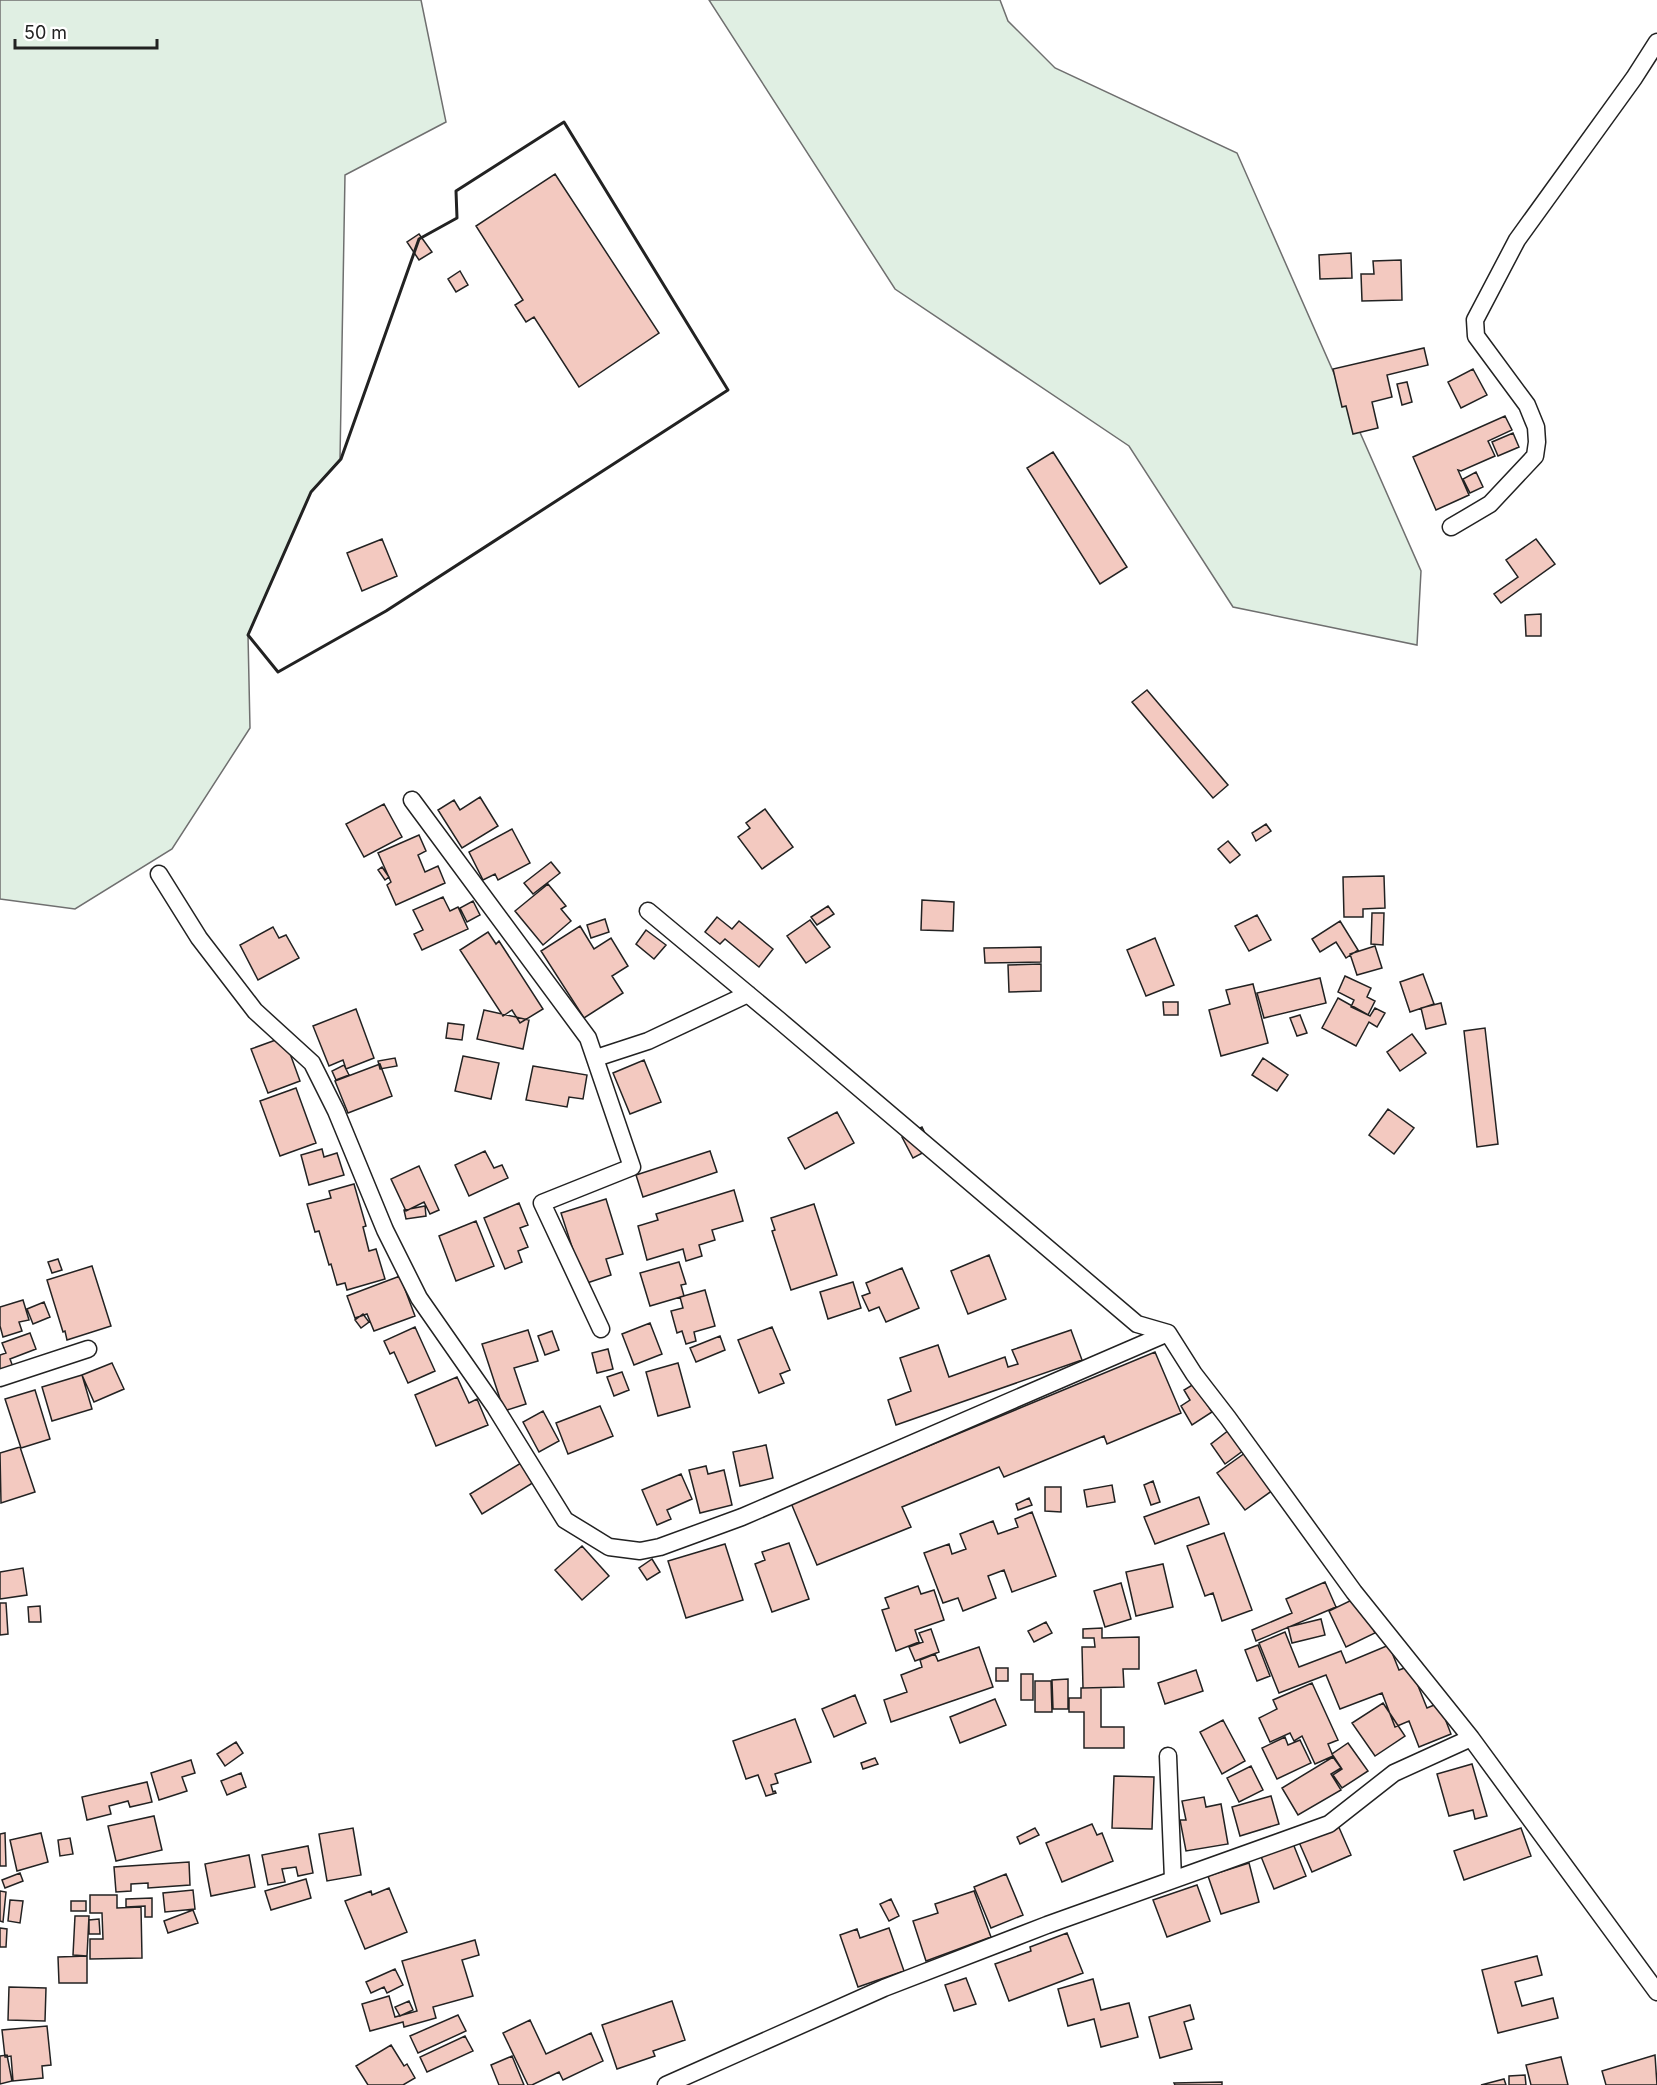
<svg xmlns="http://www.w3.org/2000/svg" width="1657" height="2085" font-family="Inter,sans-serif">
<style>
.green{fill:#e0efe3;stroke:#6f6f6f;stroke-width:1.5}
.building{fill:#f3c9c0;stroke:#222;stroke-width:1.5}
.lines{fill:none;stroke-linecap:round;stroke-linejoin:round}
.street-casing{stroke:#222;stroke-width:19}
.street{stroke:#fff;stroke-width:16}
.wall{stroke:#222;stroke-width:3}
</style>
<rect width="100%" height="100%" fill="#fff"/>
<path class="green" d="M0 0H421L446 122 345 175 340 459 311 492 248 635 250 728 172 849 75 909 0 899Z
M709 0H1000L1008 21 1055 68 1237 153 1421 571 1417 645 1233 607 1129 446 895 289Z"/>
<path class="building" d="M555 174 659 333 579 387 534 317 526 322 515 305 523 300 476 226Z
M419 234 432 252 419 260 407 242Z
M1351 253 1352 278 1320 279 1319 255Z
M1401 260 1402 300 1362 301 1361 274H1374L1373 261Z
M460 271 468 285 456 292 448 279Z
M1424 348 1428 365 1387 375 1392 397 1372 402 1378 428 1353 434 1346 406 1342 407 1333 369Z
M1473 369 1487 395 1461 408 1448 382Z
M1407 382 1412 402 1402 405 1397 384Z
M1505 416 1512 430 1488 441 1495 456 1461 471 1458 470 1469 495 1436 510 1413 457Z
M1513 433 1519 447 1498 456 1492 442Z
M1053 452 1127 567 1100 584 1027 468Z
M1476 472 1483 487 1470 493 1463 479Z
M382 539 397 576 362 591 347 553Z
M1536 539 1555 564 1501 603 1494 594 1518 577 1506 560Z
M1541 614V636H1526L1525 615Z
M1147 690 1228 785 1213 798 1132 702Z
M480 797 498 826 462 848 438 810 454 800 460 810Z
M384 804 402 837 364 857 346 824Z
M765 809 793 847 762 869 738 837 750 828 746 823Z
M1266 824 1271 831 1256 841 1252 833Z
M512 829 530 863 498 880 495 874 483 880 469 852Z
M419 835 426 851 418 855 425 872 438 866 445 883 396 905 387 885 391 882 378 853Z
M1228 841 1240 855 1230 863 1218 849Z
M551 862 560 873 533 894 524 883Z
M382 867 389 877 385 880 378 870Z
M1384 876 1385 908 1363 909V917H1344L1343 877Z
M548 884 566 906 561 909 571 921 543 945 515 911Z
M443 897 450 911 458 907 468 929 422 950 414 934 423 930 413 910Z
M922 900 954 902 953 931 921 930Z
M473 901 480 915 467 922 460 908Z
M828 906 834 914 817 925 811 917Z
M1372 913H1384L1383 945 1371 944Z
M1257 915 1271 940 1249 951 1235 926Z
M717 917 732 929 739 921 773 949 759 967 725 939 720 944 705 932Z
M605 919 609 932 591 938 587 925Z
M810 920 830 947 806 963 787 936Z
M1340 921 1358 950 1346 958 1336 942 1320 952 1312 939Z
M580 926 594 949 611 938 628 966 612 976 623 993 584 1018 541 951Z
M273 927 279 938 286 935 299 958 258 980 240 945Z
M646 930 666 945 654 959 636 944Z
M488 932 496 944 499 941 543 1009 520 1023 512 1010 503 1016 460 950Z
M1155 938 1174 985 1146 996 1127 950Z
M1375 946 1382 968 1357 975 1350 954Z
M1041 947V962L985 963 984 948Z
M1041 964V991L1009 992 1008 965Z
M1423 974 1434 1004 1410 1012 1400 982Z
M1345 976 1371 988 1367 997 1375 1001 1368 1015 1351 1007 1354 1000 1338 992Z
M1320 978 1326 1003 1264 1018 1257 993Z
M1253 984 1268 1043 1221 1056 1209 1010 1230 1004 1226 990Z
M1338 998 1370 1016 1375 1008 1385 1013 1377 1027 1369 1022 1356 1046 1322 1028Z
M1163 1002H1178V1015H1164Z
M1441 1003 1446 1024 1426 1029 1421 1008Z
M356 1009 374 1058 346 1069 343 1060 329 1066 313 1026Z
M484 1010 529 1020 523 1049 477 1039Z
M1300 1015 1307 1033 1297 1036 1290 1018Z
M448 1023 464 1025 462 1040 446 1038Z
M1485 1028 1498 1144 1477 1147 1464 1031Z
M1412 1034 1426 1053 1400 1071 1387 1052Z
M284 1037 300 1081 268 1093 251 1049Z
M463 1056 499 1063 491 1099 455 1091Z
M395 1058 397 1066 380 1069 378 1061Z
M1263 1058 1288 1075 1277 1091 1252 1075Z
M644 1060 661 1102 630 1114 613 1073Z
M380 1064 392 1096 348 1113 335 1081Z
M344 1065 349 1075 336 1080 332 1071Z
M533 1066 587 1075 583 1099 569 1097 567 1107 526 1100Z
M296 1088 316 1143 280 1156 260 1101Z
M1388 1109 1414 1128 1394 1154 1369 1135Z
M837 1112 854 1143 805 1169 788 1138Z
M922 1127 932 1148 913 1158 902 1137Z
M322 1149 324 1157 337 1153 344 1175 309 1185 301 1155Z
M485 1151 494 1168 502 1165 508 1178 469 1196 455 1165Z
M710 1151 717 1172 643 1197 636 1175Z
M419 1166 439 1210 430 1214 424 1202 406 1211 391 1179Z
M354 1184 366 1226 363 1227 369 1251 376 1249 385 1279 347 1290 345 1283 337 1285 331 1264 329 1265 319 1231 315 1232 307 1204 331 1198 329 1191Z
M734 1190 743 1221 712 1230 715 1240 699 1245 702 1256 686 1261 683 1249 647 1260 638 1226 658 1220 656 1214Z
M606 1199 623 1254 606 1259 611 1275 584 1284 561 1213Z
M519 1203 528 1225 520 1228 528 1247 518 1251 522 1262 505 1269 484 1218Z
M814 1204 837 1275 791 1290 772 1231 775 1230 771 1218Z
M425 1206 426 1216 406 1219 404 1210Z
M476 1221 494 1266 456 1281 439 1236Z
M989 1255 1006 1299 968 1314 951 1271Z
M58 1259 62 1270 52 1273 48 1262Z
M679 1262 686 1284 681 1285 684 1296 650 1306 640 1273Z
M92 1266 111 1326 67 1340 65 1331 63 1332 47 1280Z
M902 1268 919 1308 886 1322 879 1307 869 1311 862 1296 870 1293 866 1283Z
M400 1276 415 1316 374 1331 367 1314 355 1318 347 1296Z
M853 1282 861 1308 828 1319 820 1292Z
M705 1290 715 1326 694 1332 696 1341 686 1344 682 1331 677 1333 671 1311 683 1308 680 1297Z
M23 1300 29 1320 19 1322 22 1331 3 1337 0 1326V1307Z
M44 1302 50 1317 33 1324 27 1309Z
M363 1314 369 1322 361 1328 355 1320Z
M650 1323 662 1354 634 1365 622 1334Z
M415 1327 435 1371 408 1383 394 1352 390 1354 384 1341Z
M772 1327 790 1370 780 1374 784 1383 759 1393 738 1340Z
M528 1330 538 1361 514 1368 526 1404 504 1411 482 1344Z
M1071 1330 1082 1360 896 1425 888 1400 911 1391 900 1358 938 1345 949 1377 1005 1357 1008 1367 1018 1364 1012 1350Z
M552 1331 559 1350 545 1355 538 1336Z
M30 1333 36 1349 10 1359 13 1367 0 1372V1355L6 1353 2 1343Z
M720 1336 725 1350 696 1362 690 1348Z
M608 1349 613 1369 597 1373 592 1353Z
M1155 1352 1181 1413 1107 1444 1104 1436 1004 1477 999 1467 902 1507 911 1527 817 1565 791 1503Z
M112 1363 124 1389 94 1402 82 1375Z
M678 1363 690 1407 658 1416 646 1372Z
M622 1372 629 1390 614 1396 607 1377Z
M82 1375 92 1409 52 1421 42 1387Z
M457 1377 469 1403 477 1399 488 1425 436 1446 415 1395Z
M1194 1384 1212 1412 1192 1425 1181 1406 1190 1400 1184 1390Z
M35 1390 50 1439 21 1448 5 1399Z
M600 1406 613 1436 568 1454 556 1423Z
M543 1411 559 1441 539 1452 523 1422Z
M1229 1430 1244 1450 1225 1464 1211 1444Z
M766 1445 773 1478 740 1486 733 1452Z
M20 1447 35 1492 1 1503 0 1453Z
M1245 1453 1273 1490 1245 1510 1217 1473Z
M526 1460 539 1479 482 1514 470 1494Z
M706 1466 708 1474 724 1470 732 1505 700 1513 689 1470Z
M681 1474 692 1499 667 1510 671 1519 657 1525 642 1490Z
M1153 1481 1160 1502 1151 1505 1144 1485Z
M1112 1485 1115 1502 1087 1507 1084 1490Z
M1045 1487H1061V1512L1045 1511Z
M1199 1497 1209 1524 1155 1544 1144 1517Z
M1029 1498 1032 1505 1018 1510 1016 1504Z
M1032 1512 1056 1576 1012 1592 1004 1570 988 1576 996 1598 963 1611 958 1598 943 1603 924 1553 949 1544 952 1554 966 1549 960 1534 993 1521 998 1534 1018 1527 1015 1519Z
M1224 1533 1252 1610 1222 1621 1213 1593 1205 1596 1187 1546Z
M789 1543 809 1599 772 1612 755 1564 765 1560 762 1552Z
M725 1544 743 1600 686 1618 668 1561Z
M582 1546 609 1576 582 1600 555 1570Z
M652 1559 660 1572 647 1580 639 1568Z
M1163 1564 1173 1607 1136 1616 1126 1572Z
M23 1568 27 1595 0 1599V1572Z
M1325 1582 1336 1607 1256 1641 1252 1630 1292 1613 1286 1599Z
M1121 1583 1131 1619 1105 1627 1094 1591Z
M918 1586 921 1594 934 1590 944 1620 915 1630 919 1642 896 1651 882 1610 889 1608 885 1598Z
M1358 1597 1375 1633 1346 1647 1329 1611Z
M0 1603H6L8 1634 0 1635Z
M40 1606 41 1622H29L28 1607Z
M1321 1619 1325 1635 1292 1643 1288 1627Z
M1046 1622 1052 1633 1034 1642 1028 1631Z
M1102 1628V1638L1139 1637V1669H1123L1124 1687 1083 1688 1082 1647H1095L1094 1638H1083V1629Z
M931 1629 939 1652 915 1661 909 1647 923 1642 919 1633Z
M1285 1632 1299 1667 1341 1651 1346 1663 1389 1645 1399 1670 1410 1666 1427 1708 1439 1703 1451 1734 1419 1747 1409 1721 1395 1727 1382 1693 1340 1709 1326 1675 1279 1693 1259 1643Z
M1258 1645 1270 1676 1257 1681 1245 1650Z
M979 1647 993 1687 891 1722 884 1700 907 1692 901 1675 922 1667 920 1660 935 1654 938 1661Z
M996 1668H1008V1681H996Z
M1196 1670 1203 1691 1165 1704 1158 1683Z
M1021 1674H1033V1700H1021Z
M1068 1679V1709H1053L1052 1680Z
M1035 1681H1051L1052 1712H1035Z
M1312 1683 1338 1740 1328 1744 1333 1756 1315 1764 1302 1736 1294 1741 1290 1733 1270 1742 1259 1718 1277 1709 1273 1700Z
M1081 1688H1101V1727H1124V1748H1084V1712H1069V1698H1081Z
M855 1695 866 1723 834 1737 822 1709Z
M995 1699 1006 1725 960 1743 950 1717Z
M1383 1703 1405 1736 1375 1756 1352 1723Z
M795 1719 811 1762 775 1774 778 1783 771 1785 773 1792 775 1791 776 1793 766 1796 758 1775 746 1779 733 1741Z
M1223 1720 1245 1761 1222 1774 1200 1732Z
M1285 1737 1288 1745 1300 1740 1311 1763 1277 1779 1262 1748Z
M236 1742 243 1753 225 1766 217 1754Z
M1348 1743 1368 1771 1342 1788 1333 1775 1342 1769 1332 1754Z
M1333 1757 1341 1768 1331 1774 1341 1790 1298 1815 1282 1788Z
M875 1758 878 1764 863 1769 861 1763Z
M191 1760 195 1773 182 1777 187 1791 159 1800 151 1773Z
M1472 1764 1487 1816 1475 1819 1473 1810 1449 1816 1437 1774Z
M1251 1766 1263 1790 1239 1802 1227 1778Z
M241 1773 246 1787 227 1795 221 1781Z
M1114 1776 1154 1777 1152 1829 1112 1828Z
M147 1782 152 1802 130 1807 128 1801 109 1806 111 1814 87 1820 82 1797Z
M1271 1796 1279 1824 1240 1836 1232 1807Z
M1204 1797 1206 1807 1221 1804 1228 1844 1186 1851 1180 1820H1186L1182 1801Z
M154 1816 162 1850 116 1861 108 1826Z
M1334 1816 1351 1855 1312 1872 1295 1833Z
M1092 1824 1097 1835 1102 1833 1113 1861 1062 1882 1046 1843Z
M353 1828 361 1875 327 1881 319 1834Z
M1035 1828 1039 1835 1020 1844 1017 1837Z
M1521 1828 1531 1856 1464 1880 1454 1851Z
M5 1833 6 1866H0V1834Z
M41 1833 48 1862 17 1871 10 1840Z
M70 1838 73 1854 60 1856 58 1840Z
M1292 1841 1306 1876 1274 1889 1260 1854Z
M308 1846 313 1873 298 1876 296 1867 282 1869 285 1882 268 1885 262 1855Z
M249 1855 255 1887 211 1896 205 1864Z
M189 1862 190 1885 148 1888V1883L131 1884V1891L116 1892 114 1867Z
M1249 1863 1259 1902 1221 1914 1208 1876Z
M20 1873 23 1881 5 1888 2 1880Z
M1006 1874 1023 1915 991 1928 974 1887Z
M306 1879 311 1898 271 1910 265 1891Z
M1197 1885 1210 1921 1167 1937 1153 1900Z
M389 1888 407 1932 365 1949 345 1901 371 1891 372 1895Z
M193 1890 195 1909 165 1912 163 1893Z
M0 1891 6 1892 3 1922 0 1921Z
M974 1891 991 1937 926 1961 913 1921 938 1913 935 1904Z
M90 1895H117V1908L141 1907 142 1958 90 1959V1939H103L102 1913H90Z
M152 1898V1917H145V1906L126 1907V1899Z
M891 1899 899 1916 889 1921 880 1904Z
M10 1900 23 1901 20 1923 8 1921Z
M71 1901H86V1911H71Z
M193 1910 198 1923 168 1933 164 1921Z
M75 1916H89L87 1956 73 1955Z
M99 1919 100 1934H89V1920Z
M0 1928 7 1929 6 1947H0Z
M889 1928 904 1971 858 1987 840 1935 857 1929 860 1938Z
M1067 1933 1083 1973 1009 2001 995 1964 1031 1951 1030 1947Z
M475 1940 479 1955 462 1960 473 1996 433 2007 436 2018 404 2027 403 2022 370 2031 362 2004 389 1996 395 2017 417 2011 402 1961Z
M87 1956V1983H59L58 1957Z
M1537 1956 1542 1975 1515 1982 1522 2006 1553 1998 1558 2018 1498 2033 1482 1970Z
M395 1969 403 1985 387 1993 384 1987 371 1993 366 1982Z
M966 1978 976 2004 954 2011 945 1985Z
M1093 1979 1101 2010 1129 2003 1138 2037 1101 2047 1094 2019 1068 2026 1058 1989Z
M9 1987 46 1988 45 2021 8 2020Z
M409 2001 413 2010 400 2016 395 2007Z
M672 2001 685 2040 653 2051 655 2056 617 2069 602 2025Z
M1190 2005 1194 2019 1184 2022 1192 2049 1160 2058 1149 2017Z
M458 2015 466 2031 418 2053 410 2036Z
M530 2020 546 2054 591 2033 603 2061 563 2080 559 2072 532 2085H528L503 2033Z
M47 2026 51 2065 42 2066 43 2078 13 2081 11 2056 5 2057 2 2030Z
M465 2036 473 2051 427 2072 420 2057Z
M391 2045 404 2066 407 2064 415 2078 403 2085H368L356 2066Z
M7 2055 12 2081 0 2084V2056Z
M1655 2055 1657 2085H1606L1602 2071Z
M512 2056 524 2085H499L491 2065Z
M1561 2057 1568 2085H1531L1526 2065Z
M1525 2075 1526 2085H1509V2076Z
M1504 2079 1506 2085H1481Z
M1222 2082V2085H1175L1174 2083Z"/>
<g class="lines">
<g class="street-casing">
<path id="street" d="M1451 527 1490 504 1535 456 1537 442 1536 427 1527 405 1476 336 1475 320 1517 240 1634 78 1657 42
M412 800 588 1038 632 1167 542 1203 601 1329
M159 874 199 938 255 1011 312 1063 336 1111 385 1230 419 1298 495 1407 565 1520 609 1547 640 1551 660 1547 742 1517 1168 1333
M648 911 779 1020 1137 1324 1168 1333 1194 1374 1228 1418 1354 1592 1471 1738 1657 1992
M596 1058 648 1041 748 994
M0 1378 88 1349
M1168 1756 1173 1879
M666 2085 884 1988 1047 1925 1329 1824 1394 1773 1471 1738"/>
</g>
<use href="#street" class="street"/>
<path class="wall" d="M564 122 728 390 386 611 278 672 248 635 311 492 341 459 419 239 457 218 456 191Z"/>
</g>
<path d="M15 39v9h142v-9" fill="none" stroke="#222222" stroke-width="3"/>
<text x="24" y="39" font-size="18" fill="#222222" stroke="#ffffff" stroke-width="4.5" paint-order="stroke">50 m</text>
</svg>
